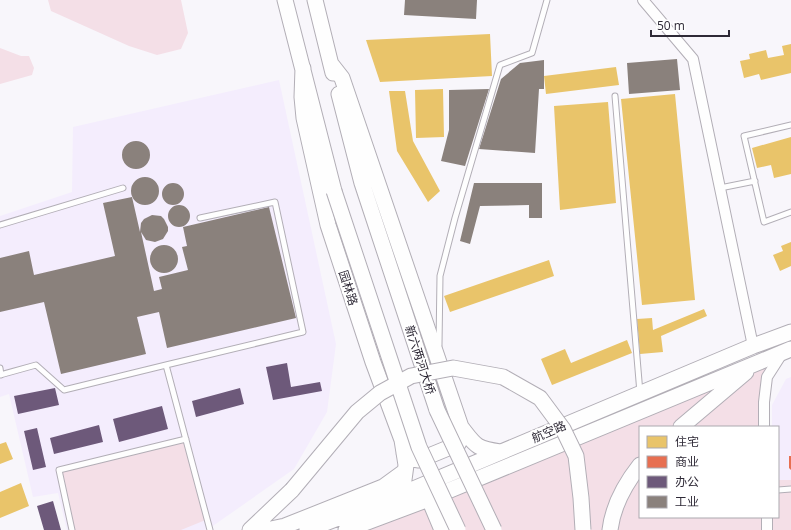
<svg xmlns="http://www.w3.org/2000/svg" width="791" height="530" font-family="'Open Sans','Noto Sans SC',sans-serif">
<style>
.built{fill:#f4edfd}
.green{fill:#f4dfe7}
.homes{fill:#e9c46a}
.shops{fill:#e76f51}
.offices{fill:#6d597a}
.industry{fill:#8a817c}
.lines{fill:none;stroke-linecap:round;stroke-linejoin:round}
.lane-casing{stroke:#b2aeb6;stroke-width:7}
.street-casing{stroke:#b2aeb6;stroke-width:12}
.primary-casing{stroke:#b2aeb6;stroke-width:17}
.lane{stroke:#fefefe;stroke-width:5}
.street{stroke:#fefefe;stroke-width:10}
.primary{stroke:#fefefe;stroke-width:15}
.primary-bridge-casing{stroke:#b2aeb6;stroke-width:17;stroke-linecap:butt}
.primary-bridge{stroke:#fefefe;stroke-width:15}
.labels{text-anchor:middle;stroke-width:4;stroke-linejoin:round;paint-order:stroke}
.street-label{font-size:12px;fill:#2e2936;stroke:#fff}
</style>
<rect width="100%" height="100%" fill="#f8f6fb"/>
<path class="built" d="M279 80 336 344 327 412 294 469 210 528 204 530H67L58 493 33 497 9 394 0 397V216L72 192 73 127Z
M791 377V480H778V427H772V405L786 379Z"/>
<path class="green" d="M48 0H181L188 33 181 49 157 55 129 46 51 11Z
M0 48 21 56H29L34 68 32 75 0 84Z
M784 352 767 377 764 427H640V517H778V480H791V530H346Z
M186 439 208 519 181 530H72L59 470Z"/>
<path class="homes" d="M490 34 492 76 380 82 366 40Z
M791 44V73L761 80 759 74 744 78 740 61 750 59 749 54 766 50 768 58 784 55 782 46Z
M616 67 619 85 546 94 544 76Z
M443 89 444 137 416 138 415 90Z
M389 91H405L413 141 440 191 428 202 397 151Z
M675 94 695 300 642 305 621 99Z
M608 102 616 203 560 210 554 106Z
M791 137V174L774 178 771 165 757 168 752 148Z
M791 242V266L780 271 773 255 783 251 781 246Z
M549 260 554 276 450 312 444 296Z
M704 309 707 316 661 336 663 352 640 354 637 319 652 318 653 330Z
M627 340 632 353 552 385 541 359 565 349 571 363Z
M6 442 13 459 0 464V444Z
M21 483 29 506 0 518V492Z"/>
<path class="shops" d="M789 456H791V470L789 468Z"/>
<path class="offices" d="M287 363 291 387 320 382 322 391 273 400 266 367Z
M55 388 59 405 18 414 14 396Z
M240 388 244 404 196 417 192 401Z
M162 406 168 429 119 442 113 419Z
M99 425 103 442 54 454 50 438Z
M37 428 46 467 33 470 24 431Z
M53 501 61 530H44L37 506Z"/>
<path class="industry" d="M405 0H477L476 19 404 15Z
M677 59 680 90 629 94 627 63Z
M544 60V89H539L535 153 479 149 501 79 520 63Z
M489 89 465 166 441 161 449 130V90Z
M122 155a14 14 0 1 1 28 0a14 14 0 1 1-28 0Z
M131 191a14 14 0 1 1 28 0a14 14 0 1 1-28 0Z
M474 183H542V218H529V205L480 206 470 244 460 241Z
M162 194a11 11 0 1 1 22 0a11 11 0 1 1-22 0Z
M132 197 140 232 141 223 144 219 152 215 161 216 164 219 168 227V231L163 239 155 242 146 240 141 232 154 291 162 289 159 277 188 270 182 247 187 246 183 227 269 207 296 318 167 348 159 312 137 317 146 354 61 374 44 302 0 312V258L29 251 34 275 115 256 103 203Z
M168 216a11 11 0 1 1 22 0a11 11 0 1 1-22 0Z
M150 259a14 14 0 1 1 28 0a14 14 0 1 1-28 0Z"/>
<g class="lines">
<g class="lane-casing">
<path id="lane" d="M615 96 640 393
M791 125 744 136 764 222 791 212
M720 188 755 181
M200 218 275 202 303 332 166 365 210 530
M0 225 123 188
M439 345 440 276 455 218 500 65 532 53 547 0
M0 368 1 375
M0 375 36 365 64 390 166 365
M778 490 791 489
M72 530 59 470 186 439"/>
</g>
<g class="street-casing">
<path id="street" d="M643 0 693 59 753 346
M764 427V402L767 377 783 352
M767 517V530"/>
</g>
<g class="primary-casing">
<path id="primary" d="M285 0 334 191
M315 0 333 73
M331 64 342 78 461 427C476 446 475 448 500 452
M303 68 302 97 304 118 328 225 373 362 402 440 406 465 403 487 392 497
M339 94 362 183 437 410
M681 427 746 372
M404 453 413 459 419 460 458 444 462 437
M429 499 442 530
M250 530 292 490
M266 530 285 526 383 487 405 471
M307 530 411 490 753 346 791 332
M346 530 426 500 791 349
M610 530C613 505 625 484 640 465"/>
</g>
<use href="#lane" class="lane"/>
<use href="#street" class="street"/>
<use href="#primary" class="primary"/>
<g class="primary-bridge-casing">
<path id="primary-bridge" d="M334 191 419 447 458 530
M437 410 494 530
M292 490 357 412 380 393 411 376 453 368 503 377 540 398 563 429 576 456 581 498 583 530"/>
</g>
<use href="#primary-bridge" class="primary-bridge"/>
</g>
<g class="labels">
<g class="street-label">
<text transform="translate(348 288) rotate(72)" y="4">园林路</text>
<text transform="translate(420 360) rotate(72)" y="4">新六两河大桥</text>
<text transform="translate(549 432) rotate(-23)" y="4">航空路</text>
</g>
</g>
<rect x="639" y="426" width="140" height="92" fill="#ffffff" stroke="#aba9af"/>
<rect x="647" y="436" width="20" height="12" fill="#e9c46a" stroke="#aba9af"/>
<text x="675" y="446" font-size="12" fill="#2e2936">住宅</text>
<rect x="647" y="456" width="20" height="12" fill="#e76f51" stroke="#aba9af"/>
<text x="675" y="466" font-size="12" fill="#2e2936">商业</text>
<rect x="647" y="476" width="20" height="12" fill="#6d597a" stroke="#aba9af"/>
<text x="675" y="486" font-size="12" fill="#2e2936">办公</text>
<rect x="647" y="496" width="20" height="12" fill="#8a817c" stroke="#aba9af"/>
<text x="675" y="506" font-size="12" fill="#2e2936">工业</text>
<path d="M651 30v6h78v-6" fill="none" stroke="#2e2936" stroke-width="2"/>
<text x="657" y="30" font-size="12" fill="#2e2936" stroke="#ffffff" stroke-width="3" paint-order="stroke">50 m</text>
</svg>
